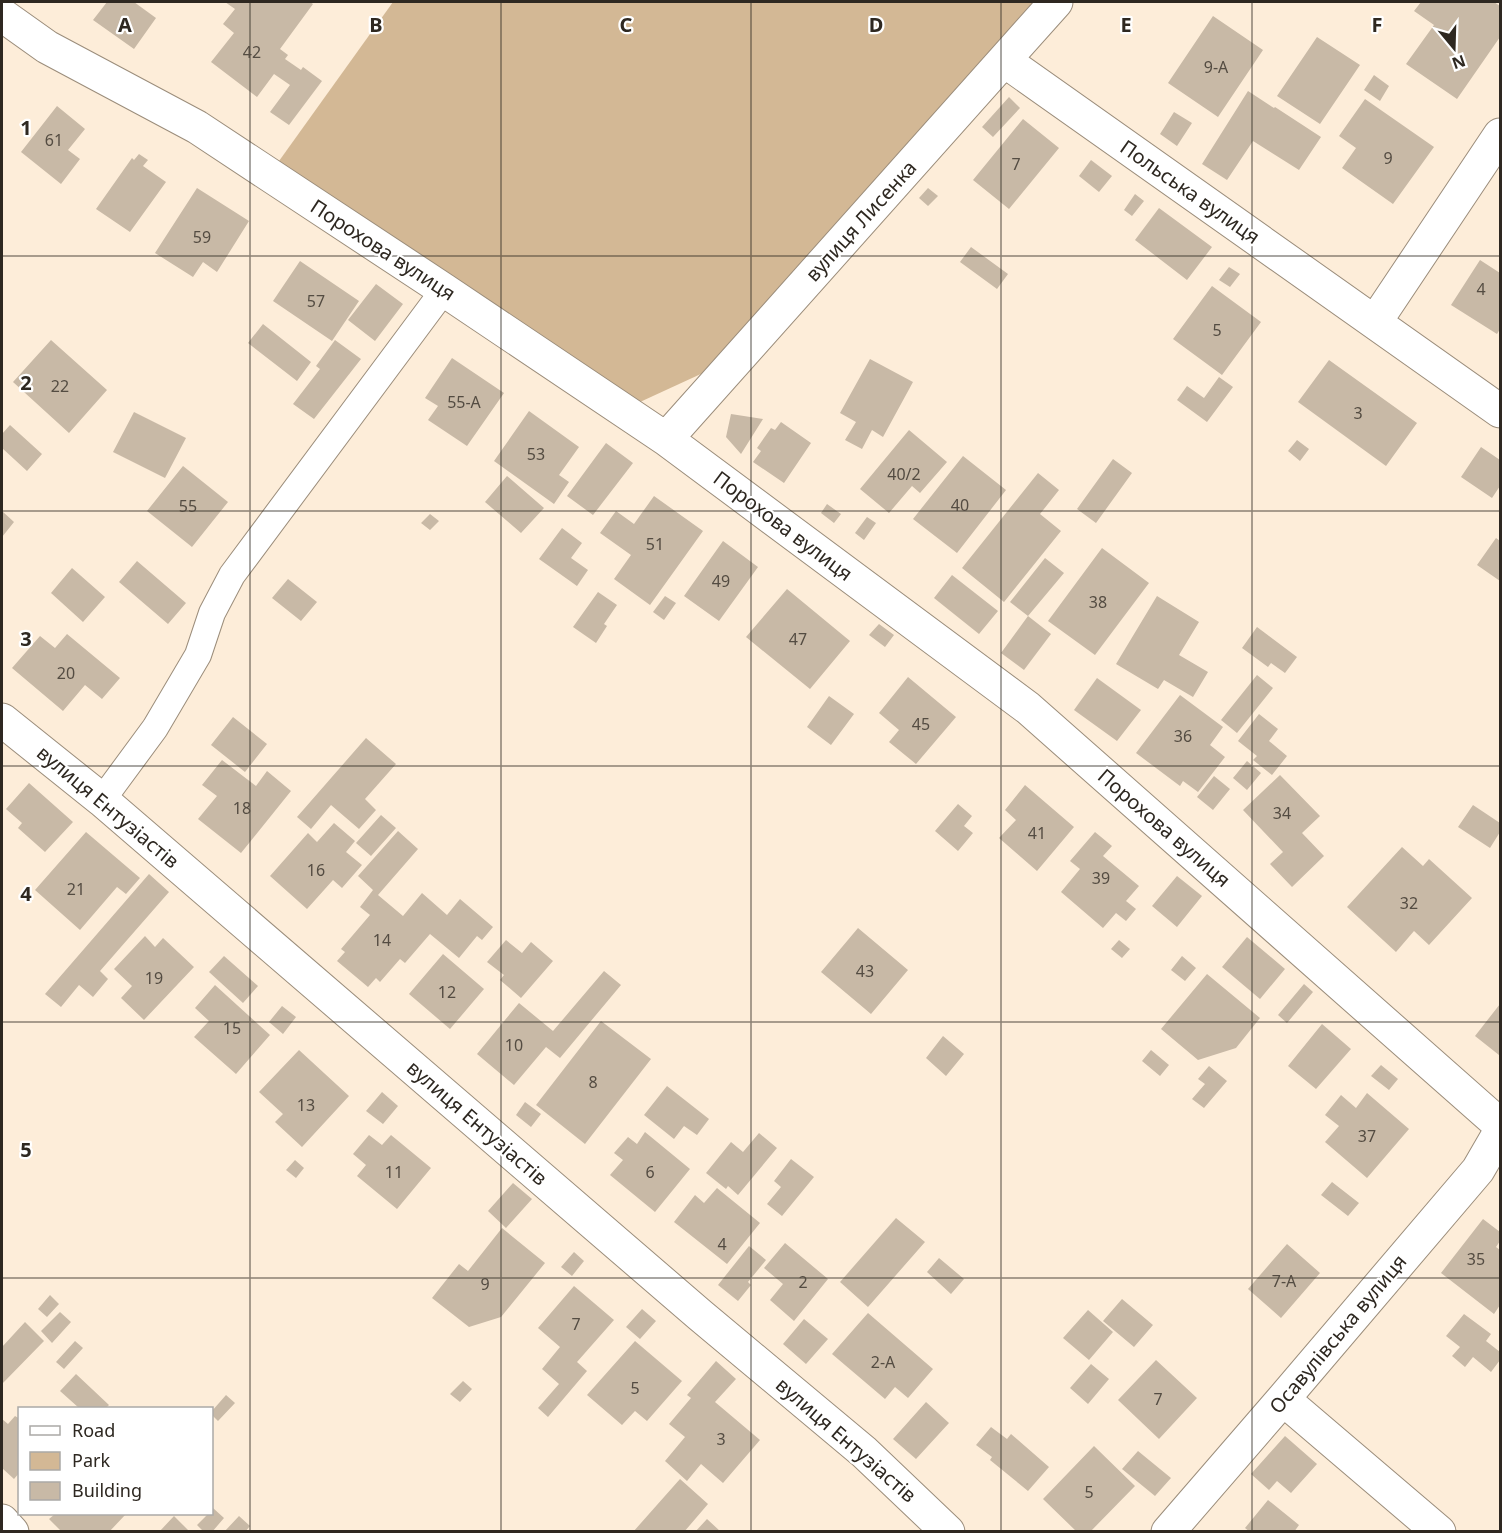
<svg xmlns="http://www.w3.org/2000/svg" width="1502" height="1533" font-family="'Noto Sans',sans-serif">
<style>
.green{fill:#d3b895}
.building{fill:#c8b9a6}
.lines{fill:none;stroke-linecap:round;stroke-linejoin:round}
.service-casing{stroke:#9b8d7b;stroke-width:28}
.minor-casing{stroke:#9b8d7b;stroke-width:35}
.service{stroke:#fff;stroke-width:26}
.minor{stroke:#fff;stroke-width:33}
.grid{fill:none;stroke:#2e2821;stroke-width:1.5;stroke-opacity:0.55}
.labels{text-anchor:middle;stroke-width:4.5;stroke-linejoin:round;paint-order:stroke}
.number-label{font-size:16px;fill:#544c42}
.street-label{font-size:20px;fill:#2e2821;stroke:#fff}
.grid-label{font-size:20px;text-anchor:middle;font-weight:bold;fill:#2e2821;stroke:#fff;stroke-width:4.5;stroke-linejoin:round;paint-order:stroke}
</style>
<rect width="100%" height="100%" fill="#fdedd9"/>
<path class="green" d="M393 2H1041L716 367 640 402 274 168Z"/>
<path class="building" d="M107 2H134L156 18 134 49 93 20Z
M225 2H310L313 4 280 49 288 55 285 59 301 70 303 67 322 81 289 125 270 112 290 85 274 74 257 97 211 62 234 33 223 24 235 9Z
M1421 2H1494L1500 6V37L1457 99 1406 64 1434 25 1414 11Z
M1213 16 1263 50 1218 117 1168 83Z
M1317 37 1360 65 1320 124 1277 96Z
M1374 75 1389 86 1380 101 1364 90Z
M1248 91 1274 108 1275 107 1321 137 1299 170 1253 141 1227 180 1202 164Z
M1009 97 1020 108 993 137 982 127Z
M1365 99 1434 147 1393 204 1342 168 1356 148 1339 136Z
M57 106 85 129 68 150 80 159 61 184 21 152Z
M1174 112 1192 123 1177 146 1160 134Z
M1023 119 1059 148 1009 209 973 180Z
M139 154 148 160 143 166 166 182 130 232 96 209 132 158 134 160Z
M1091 160 1112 176 1099 192 1079 176Z
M197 188 249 221 217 272 203 262 193 277 155 253Z
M928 188 938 196 928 206 919 198Z
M1135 194 1144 201 1132 216 1124 210Z
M1159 208 1212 247 1187 280 1135 240Z
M971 247 1008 274 997 289 960 262Z
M1480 260 1500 273V329L1497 334 1451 305Z
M300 261 359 301 332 341 273 301Z
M1229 267 1240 274 1230 287 1219 280Z
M376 284 403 304 375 341 348 320Z
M1212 286 1261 322 1222 375 1173 339Z
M263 324 311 362 297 381 248 343Z
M51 340 107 390 69 433 13 382Z
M335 340 361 359 314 419 293 404 320 369 316 366Z
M452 358 504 393 467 446 428 420 438 406 425 398Z
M870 359 913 382 883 437 872 430 862 449 845 440 856 422 840 413Z
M1329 360 1417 423 1386 466 1298 402Z
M1219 377 1233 387 1207 422 1177 400 1187 386 1204 398Z
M529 411 579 447 559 475 569 482 554 504 494 461Z
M134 412 186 438 165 478 113 452Z
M731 414 763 419 741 454 726 437Z
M781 422 811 443 784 483 753 462 761 451 757 448 771 428 775 430Z
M10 425 42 454 27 471 2 448V434Z
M909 430 947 462 920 493 912 486 889 513 860 489Z
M1297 440 1309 449 1300 461 1288 451Z
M606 443 633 463 593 515 567 496Z
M1481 447 1500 460V486L1492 498 1461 477Z
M963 456 1006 490 957 553 913 519Z
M1113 459 1132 473 1096 523 1077 509Z
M183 466 228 502 192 547 147 511Z
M1038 473 1059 490 1040 514 1061 531 1004 602 962 568Z
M507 476 544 508 521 533 485 502Z
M654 496 703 531 650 605 614 579 631 555 600 533 616 511 634 524Z
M827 504 841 514 834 523 821 513Z
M2 511 14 522 2 537Z
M430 514 439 521 430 530 421 523Z
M867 517 876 523 864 540 855 533Z
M562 528 582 543 571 558 588 570 577 586 539 559Z
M1496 538 1500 541V581L1477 565Z
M723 541 758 567 719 621 684 596Z
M1102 548 1149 583 1095 655 1048 621Z
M1045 558 1064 573 1028 616 1010 602Z
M137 561 186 603 168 624 119 582Z
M72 568 105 597 83 622 51 593Z
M952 575 998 611 979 634 934 598Z
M288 579 317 602 301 621 272 598Z
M787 589 850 641 810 689 746 637Z
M598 592 617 605 604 624 607 626 596 643 573 627Z
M665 596 676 603 664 620 653 612Z
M1157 596 1199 622 1179 655 1208 672 1193 697 1164 680 1158 689 1116 664Z
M1028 616 1051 634 1024 670 1001 653Z
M879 624 894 635 885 647 869 635Z
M1257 627 1297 657 1285 673 1271 663 1268 667 1242 648Z
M67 634 120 678 102 699 85 685 63 711 12 668 40 636 55 648Z
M1257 675 1273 688 1237 733 1221 720Z
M908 677 956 717 916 764 889 742 899 730 879 713Z
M1097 678 1141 710 1117 741 1074 710Z
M1180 695 1223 727 1210 745 1225 757 1198 792 1183 781 1180 786 1136 753Z
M829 696 854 714 831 745 807 727Z
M1259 714 1278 729 1269 741 1287 756 1272 775 1253 760 1257 756 1238 741Z
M233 717 267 744 245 772 211 745Z
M366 738 396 764 365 799 376 810 359 829 331 805 311 829 297 817Z
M222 760 256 786 267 771 291 791 241 853 198 819 217 796 202 785Z
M1247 761 1261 773 1247 790 1233 778Z
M1280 775 1320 816 1302 833 1324 856 1292 887 1270 864 1283 852 1243 810Z
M1214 776 1230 789 1213 810 1197 797Z
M29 783 73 822 45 852 18 828 22 823 6 809Z
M1025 785 1074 827 1037 871 999 838 1016 820 1005 810Z
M958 804 972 816 964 826 973 833 958 851 935 831Z
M1473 805 1500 823V832L1490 848 1458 827Z
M381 815 396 828 371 856 356 843Z
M334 823 355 841 346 852 362 865 342 888 333 880 307 909 270 876 308 833 317 842Z
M398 831 418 849 378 895 403 916 422 893 447 915 460 899 493 927 482 940 477 936 459 958 430 934 405 963 400 959 380 982 376 978 368 987 337 961 345 952 341 949 370 915 360 907 373 890 358 876Z
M86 832 140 878 126 894 117 887 80 930 35 890Z
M1095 832 1112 846 1103 856 1139 886 1126 901 1136 909 1126 921 1116 913 1103 928 1061 892 1080 869 1070 861Z
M1402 847 1423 866 1429 859 1472 898 1429 945 1414 931 1396 952 1347 907Z
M149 874 169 892 100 971 108 979 93 997 79 985 61 1007 45 994Z
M1177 876 1202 896 1177 927 1152 906Z
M858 928 908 970 871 1014 821 972Z
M145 936 155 947 163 938 194 967 144 1020 121 998 132 986 114 969Z
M1247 937 1285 969 1260 999 1222 967Z
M506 940 522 953 531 942 553 961 521 998 500 980 504 975 487 962Z
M1119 940 1130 949 1122 958 1111 949Z
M443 954 484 989 450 1029 409 994Z
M224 956 258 986 243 1003 209 972Z
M1182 956 1196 968 1185 981 1171 970Z
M604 971 621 985 560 1058 546 1047 514 1085 477 1054 519 1003 553 1031Z
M1207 974 1260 1018 1236 1048 1198 1060 1161 1029Z
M1304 984 1313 992 1287 1023 1278 1015Z
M215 985 270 1035 236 1074 194 1037 209 1021 195 1008Z
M1500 1004V1054L1499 1055 1475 1036Z
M282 1006 296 1017 283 1034 269 1022Z
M601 1021 651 1059 585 1144 536 1105Z
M1322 1024 1351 1049 1316 1089 1288 1066Z
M943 1036 964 1054 946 1076 926 1058Z
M299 1050 349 1096 302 1147 275 1122 283 1114 259 1092Z
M1151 1050 1169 1065 1160 1076 1142 1061Z
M1381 1065 1398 1079 1389 1090 1371 1076Z
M1209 1066 1227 1081 1204 1108 1192 1099 1205 1084 1198 1079Z
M667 1086 709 1119 697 1135 684 1126 674 1139 644 1115Z
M382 1092 398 1106 383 1124 366 1111Z
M1367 1093 1409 1129 1367 1178 1325 1142 1339 1126 1325 1115 1341 1095 1356 1108Z
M525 1102 541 1114 531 1127 516 1115Z
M645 1132 690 1169 655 1212 610 1175 623 1160 614 1153 628 1137 637 1144Z
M759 1133 777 1148 738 1195 728 1186 726 1189 706 1173 731 1142 743 1152Z
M369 1135 382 1145 391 1135 431 1168 397 1209 357 1176 366 1165 353 1154Z
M791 1159 814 1177 782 1216 767 1204 781 1187 774 1181Z
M295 1160 304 1168 296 1178 286 1170Z
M1332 1182 1359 1203 1348 1216 1321 1195Z
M513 1183 532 1199 506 1228 488 1211Z
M717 1188 760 1223 727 1264 674 1222 695 1195 704 1203Z
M896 1218 925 1242 868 1307 840 1282Z
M1483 1219 1500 1232V1241L1496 1247 1500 1250V1305L1494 1314 1441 1273Z
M502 1228 545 1263 501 1317 469 1327 432 1298 459 1264 468 1271Z
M785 1243 828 1279 794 1321 770 1300 783 1284 764 1268Z
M1287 1244 1320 1273 1281 1318 1248 1289Z
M749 1246 766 1260 748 1282 751 1285 738 1301 718 1285Z
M574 1252 584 1261 572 1276 561 1267Z
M939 1258 964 1279 951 1294 927 1272Z
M574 1286 614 1320 577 1362 587 1371 548 1417 538 1408 559 1384 542 1369 560 1347 538 1328Z
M50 1295 59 1304 47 1317 38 1309Z
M1122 1299 1153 1325 1134 1347 1103 1321Z
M642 1309 656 1321 640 1339 626 1327Z
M1088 1310 1113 1332 1089 1360 1063 1338Z
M60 1312 71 1322 52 1343 41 1331Z
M868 1313 933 1369 908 1398 895 1387 885 1399 832 1354Z
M1464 1314 1491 1334 1486 1341 1500 1352V1360L1491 1372 1473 1357 1465 1367 1452 1356 1460 1347 1446 1336Z
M804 1319 828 1339 806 1364 783 1344Z
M25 1322 44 1341 2 1384V1347Z
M75 1341 83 1348 64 1369 56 1362Z
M635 1341 682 1381 647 1421 635 1411 622 1425 587 1395Z
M1156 1360 1197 1398 1159 1439 1118 1400Z
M716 1361 736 1379 715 1402 760 1440 723 1483 701 1464 687 1481 665 1461 685 1437 669 1424 691 1398 687 1395Z
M1091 1364 1109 1379 1088 1404 1070 1388Z
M76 1374 109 1405 106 1408H79L60 1391Z
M463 1381 472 1389 460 1402 450 1394Z
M226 1395 235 1403 218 1421 212 1415V1411Z
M926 1402 949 1423 916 1459 893 1439Z
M15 1416 20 1419V1472L14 1479 2 1468V1419L8 1424Z
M991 1427 1007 1439 1011 1434 1049 1467 1028 1491 990 1460 992 1457 976 1445Z
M1285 1436 1317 1464 1291 1493 1277 1481 1269 1490 1251 1474Z
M1094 1446 1135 1486 1090 1532H1077L1043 1499Z
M1138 1451 1171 1478 1155 1496 1122 1469Z
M680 1479 708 1504 684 1532H633Z
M1268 1500 1299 1525 1294 1532H1250L1245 1528Z
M213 1508 224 1518 212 1532H204L197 1525 208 1514H212Z
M55 1514H126L109 1532H62L49 1519Z
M174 1516 190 1532H159Z
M239 1516 250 1526 245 1532H224Z
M707 1519 721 1532H695Z"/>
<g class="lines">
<g class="service-casing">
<path id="service" d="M102 800 155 728 198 655 212 613 232 575 444 290"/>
</g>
<g class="minor-casing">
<path id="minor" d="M2 15 47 47 197 127 444 290 666 439 1028 708 1500 1125
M1005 61 1500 411
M1375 322 1500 135
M666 439 1056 2
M2 720 102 800 700 1315 864 1452 948 1532
M1283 1399 1439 1532
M2 1521 12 1532
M1168 1532 1283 1399 1478 1170 1500 1132"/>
</g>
<use href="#service" class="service"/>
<use href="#minor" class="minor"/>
</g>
<path class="grid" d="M250 2V1532M501 2V1532M751 2V1532M1001 2V1532M1252 2V1532M2 256H1500M2 511H1500M2 766H1500M2 1022H1500M2 1278H1500"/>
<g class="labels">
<g class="number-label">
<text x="252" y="58">42</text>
<text x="1216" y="73">9-А</text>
<text x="54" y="146">61</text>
<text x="1388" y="164">9</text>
<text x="1016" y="170">7</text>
<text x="202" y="243">59</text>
<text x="1481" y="295">4</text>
<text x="316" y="307">57</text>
<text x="1217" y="336">5</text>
<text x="60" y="392">22</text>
<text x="464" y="408">55-А</text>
<text x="1358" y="419">3</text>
<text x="536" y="460">53</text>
<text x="904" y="480">40/2</text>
<text x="960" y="511">40</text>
<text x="188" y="512">55</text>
<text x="655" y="550">51</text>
<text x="721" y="587">49</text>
<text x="1098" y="608">38</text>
<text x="798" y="645">47</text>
<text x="66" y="679">20</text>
<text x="921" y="730">45</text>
<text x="1183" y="742">36</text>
<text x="242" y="814">18</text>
<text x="1282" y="819">34</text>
<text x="1037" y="839">41</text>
<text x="316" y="876">16</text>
<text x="1101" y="884">39</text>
<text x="76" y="895">21</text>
<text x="1409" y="909">32</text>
<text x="382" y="946">14</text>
<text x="865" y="977">43</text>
<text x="154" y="984">19</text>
<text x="447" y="998">12</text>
<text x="232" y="1034">15</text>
<text x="514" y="1051">10</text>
<text x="593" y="1088">8</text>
<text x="306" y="1111">13</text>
<text x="1367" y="1142">37</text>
<text x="394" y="1178">11</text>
<text x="650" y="1178">6</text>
<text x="722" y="1250">4</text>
<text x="1476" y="1265">35</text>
<text x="1284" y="1287">7-А</text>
<text x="803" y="1288">2</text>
<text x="485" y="1290">9</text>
<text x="576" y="1330">7</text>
<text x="883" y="1368">2-А</text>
<text x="635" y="1394">5</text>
<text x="1158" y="1405">7</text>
<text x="721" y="1445">3</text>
<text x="1089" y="1498">5</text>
</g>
<g class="street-label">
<text transform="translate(1190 192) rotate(35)" y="7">Польська вулиця</text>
<text transform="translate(861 221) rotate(-48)" y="7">вулиця Лисенка</text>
<text transform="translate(383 250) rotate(33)" y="7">Порохова вулиця</text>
<text transform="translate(783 526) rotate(37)" y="7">Порохова вулиця</text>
<text transform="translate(108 807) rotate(40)" y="7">вулиця Ентузіастів</text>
<text transform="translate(1164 828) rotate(41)" y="7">Порохова вулиця</text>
<text transform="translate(477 1123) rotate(41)" y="7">вулиця Ентузіастів</text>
<text transform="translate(1338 1334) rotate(-50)" y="7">Осавулівська вулиця</text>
<text transform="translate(846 1440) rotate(41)" y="7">вулиця Ентузіастів</text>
</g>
</g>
<g class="grid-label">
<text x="125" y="32">A</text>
<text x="376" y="32">B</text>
<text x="626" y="32">C</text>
<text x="876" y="32">D</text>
<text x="1126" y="32">E</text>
<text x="1377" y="32">F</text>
<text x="26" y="135">1</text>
<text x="26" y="390">2</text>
<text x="26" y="646">3</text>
<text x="26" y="901">4</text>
<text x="26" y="1157">5</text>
</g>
<rect width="1502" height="1533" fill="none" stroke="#2e2821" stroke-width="6"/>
<rect x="18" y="1407" width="195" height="108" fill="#ffffff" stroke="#aba9a6" stroke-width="1.5"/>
<rect x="30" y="1426" width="30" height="9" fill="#ffffff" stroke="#aba9a6" stroke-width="1.5"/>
<text x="72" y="1437" font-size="18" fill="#2e2821">Road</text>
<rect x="30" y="1452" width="30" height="18" fill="#d3b895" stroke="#aba9a6" stroke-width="1.5"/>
<text x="72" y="1467" font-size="18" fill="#2e2821">Park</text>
<rect x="30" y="1482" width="30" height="18" fill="#c8b9a6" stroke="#aba9a6" stroke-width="1.5"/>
<text x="72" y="1497" font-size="18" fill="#2e2821">Building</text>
<g transform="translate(1454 48) rotate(161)" stroke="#ffffff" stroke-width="4.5" paint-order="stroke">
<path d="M0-4.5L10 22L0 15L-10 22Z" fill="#2e2821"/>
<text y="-9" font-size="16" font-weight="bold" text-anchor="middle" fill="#2e2821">N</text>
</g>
</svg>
